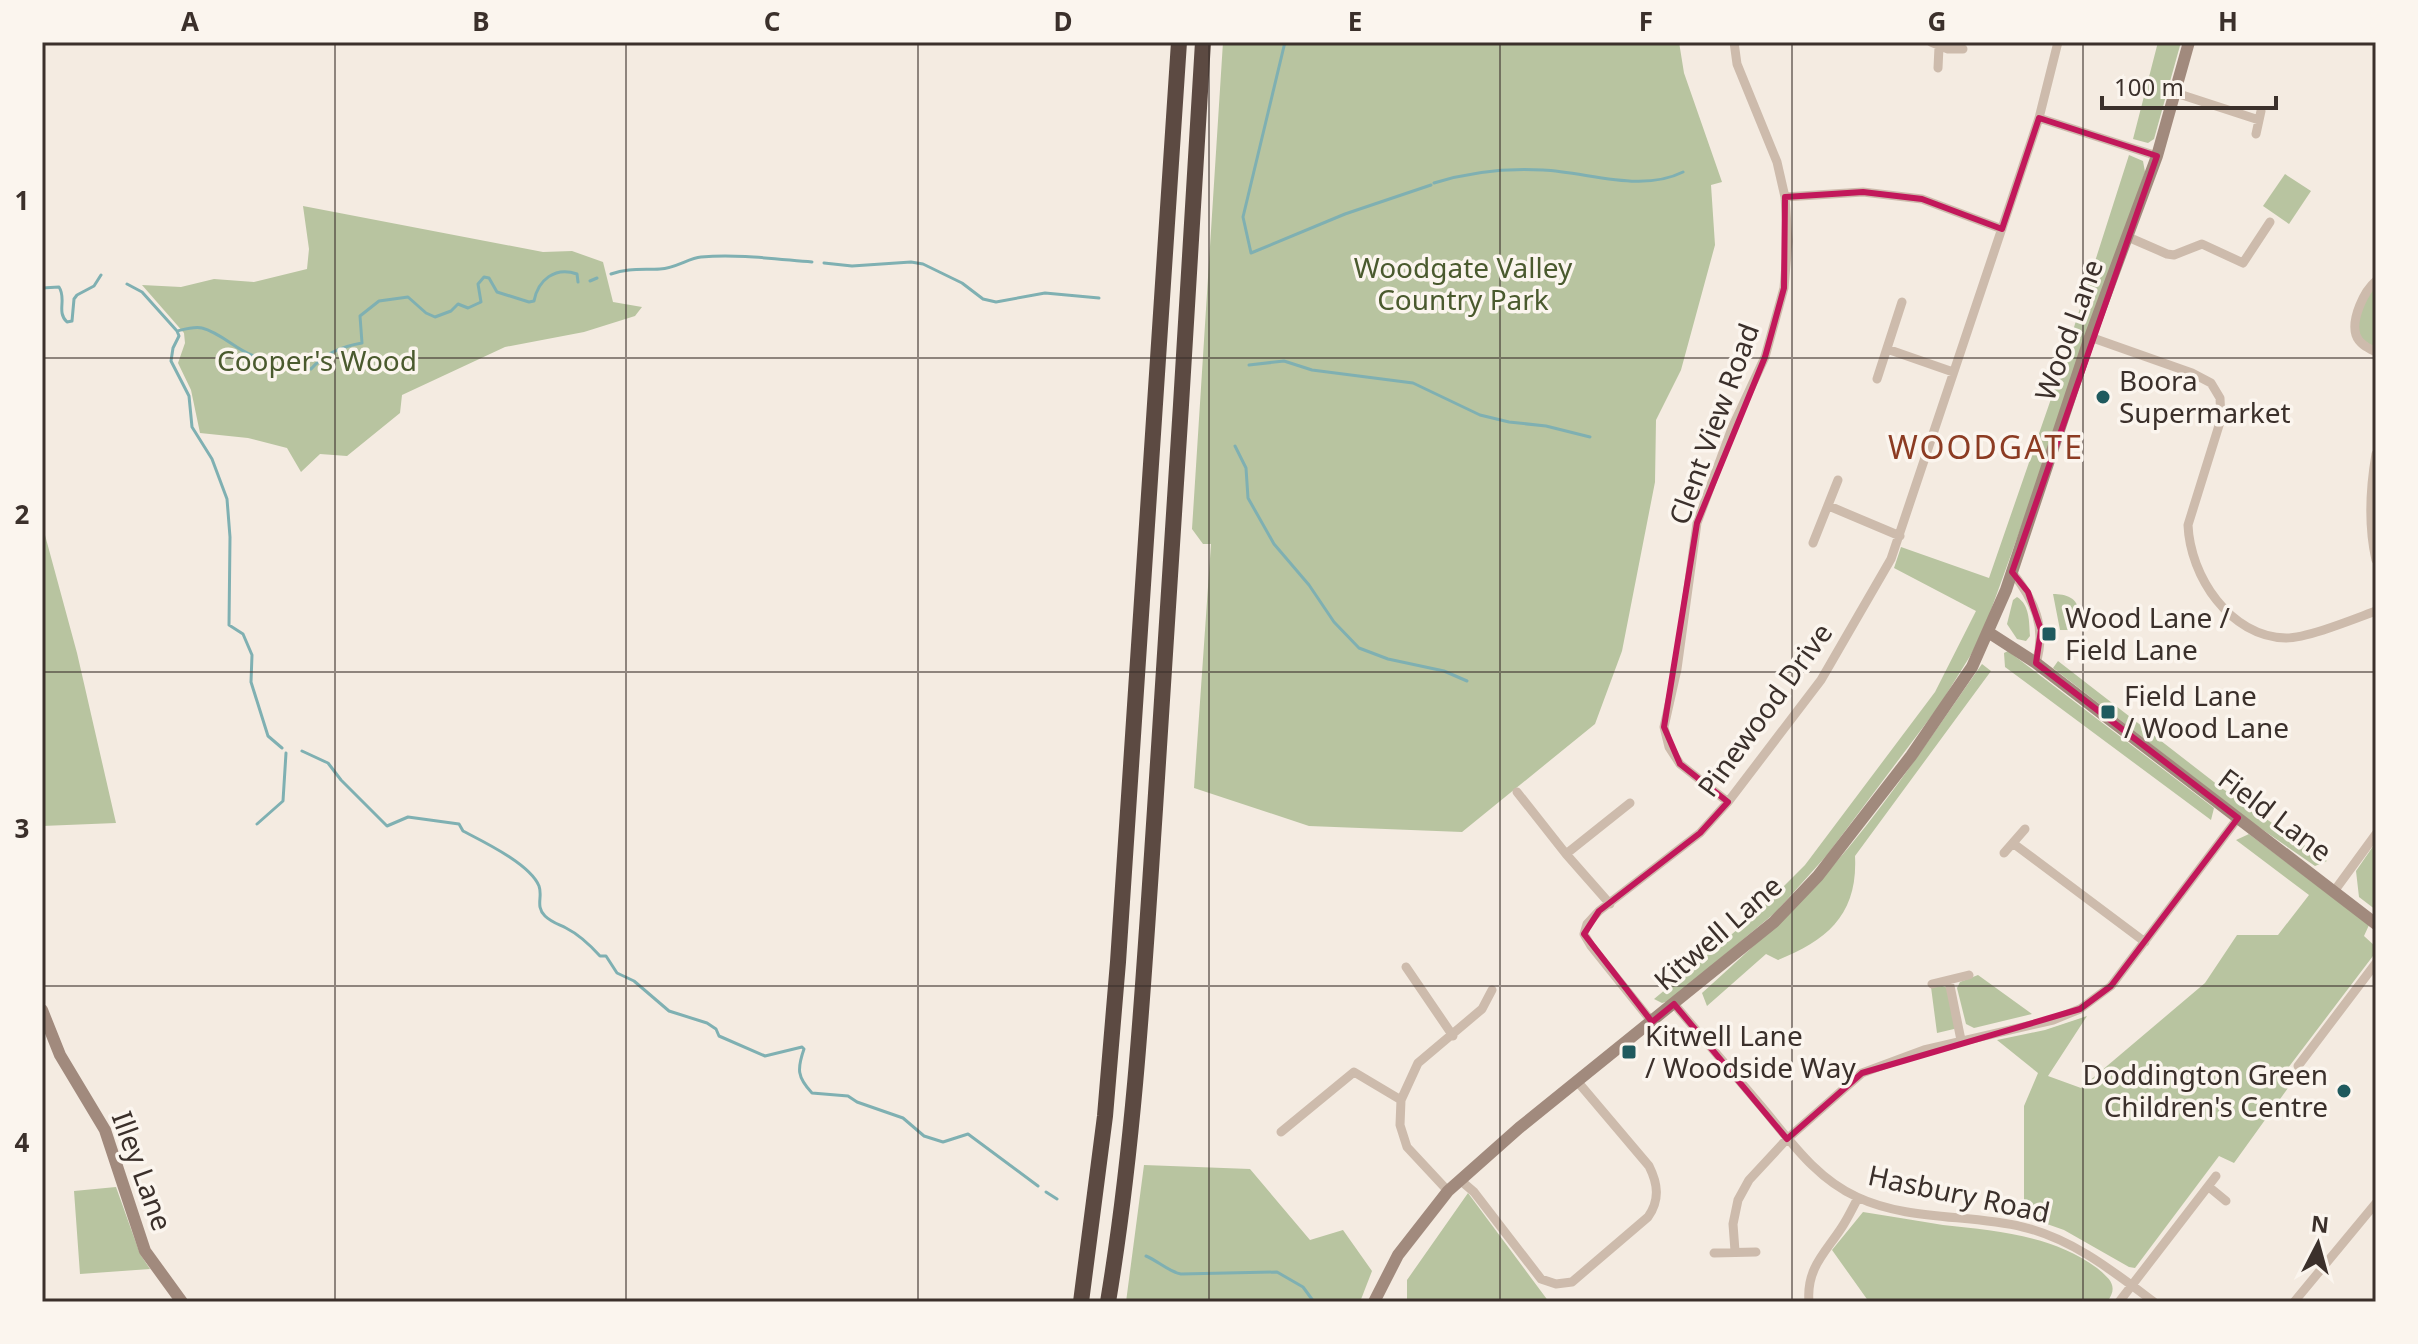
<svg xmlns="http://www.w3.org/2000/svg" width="2418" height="1344" font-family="'Noto Sans',sans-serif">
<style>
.green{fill:#b8c4a0}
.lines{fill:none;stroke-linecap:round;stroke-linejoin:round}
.stream{stroke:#7fb0b2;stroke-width:3}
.street{stroke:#cdbbac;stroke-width:9}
.secondary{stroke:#a18a7d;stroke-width:12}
.highway{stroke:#5c4a42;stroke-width:16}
.marked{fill:none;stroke:#c2185b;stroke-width:6;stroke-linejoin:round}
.grid{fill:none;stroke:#3b302b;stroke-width:2;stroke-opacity:0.55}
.poi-dot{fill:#1f5a5e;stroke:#fbf5ee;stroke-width:3}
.labels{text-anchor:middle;stroke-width:7;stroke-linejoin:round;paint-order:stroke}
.park-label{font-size:28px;fill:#4a5a2e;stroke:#fbf5ee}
.street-label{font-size:28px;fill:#3b302b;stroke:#fbf5ee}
.poi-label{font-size:28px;fill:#3b302b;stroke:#fbf5ee;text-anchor:start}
.quarter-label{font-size:32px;letter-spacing:2px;fill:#8c3b22;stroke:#fbf5ee}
.neatline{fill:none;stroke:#3b302b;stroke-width:3}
.grid-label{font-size:26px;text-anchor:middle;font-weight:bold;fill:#3b302b}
</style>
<rect width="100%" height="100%" fill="#f4ebe1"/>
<path class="green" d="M1223 42H1679L1684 73 1722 182 1711 185 1715 245 1681 370 1656 420 1655 482 1622 651 1595 724 1462 832 1309 826 1194 788 1211 544H1203L1192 529Z
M2158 42H2181L2154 139 2148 143 2133 139Z
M2129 155 2143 161 2145 172 2042 469 1987 621 1972 653 1939 706 1827 855 1776 912 1669 1001 1662 1003 1654 999 1756 914 1805 865 1935 692 1976 611 1894 568 1901 547 1989 578 2052 396Z
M2285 174 2311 191 2289 224 2263 206Z
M303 206 543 252 572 251 603 262 613 302 642 307 635 316 584 332 505 347 402 395 400 413 347 456 320 454 301 472 287 448 248 438 200 433 191 390 178 363 185 343 184 333 142 285 181 287 214 279 254 282 307 269 309 249Z
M2376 285V347C2370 345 2363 341 2360 335 2354 321 2365 294 2376 285Z
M42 524 77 653 116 823 42 826Z
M2053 594C2067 594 2081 599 2078 616L2068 630H2060Z
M2017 597C2030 605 2029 622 2030 636L2026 641 2017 639 2007 624 2013 600Z
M2008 651 2214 808 2211 820 2005 667 2004 653Z
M2058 661 2223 789 2327 861 2315 866 2253 823 2053 668Z
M1982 664 1991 671 1855 856C1858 914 1828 940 1778 960L1766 954 1707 1006 1702 993C1753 947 1805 900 1849 847 1897 789 1938 726 1982 664Z
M2249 834 2369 925 2364 936 2376 947V952L2288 1068 2296 1077 2234 1163 2219 1156 2135 1268 2129 1267 2064 1230 2024 1216V1106L2038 1073 1997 1040 2045 1030 2087 1016 2048 1076 2081 1088 2205 983 2237 935H2278L2309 895 2236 840Z
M2376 842V910L2359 897 2356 871Z
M1978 975 2032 1014 1974 1028 1966 1024 1957 988 1960 982Z
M1942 986 1948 988 1956 1026 1954 1029 1937 1033 1931 987Z
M1144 1165 1250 1169 1310 1240 1343 1230 1372 1271 1360 1302H1126Z
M116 1187 140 1254 150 1269 80 1274 74 1191Z
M1468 1193 1549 1302H1407V1280Z
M1863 1212C1890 1216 1917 1221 1943 1225 1997 1231 2052 1235 2097 1268 2110 1279 2119 1286 2107 1302H1869L1832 1250Z"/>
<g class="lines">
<path class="stream" d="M1285 42 1243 217 1251 253 1345 214 1431 185
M1434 183C1469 172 1507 168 1543 170 1588 172 1641 193 1683 172
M824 263 852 266 911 262 923 264 962 283 983 299 996 302 1045 293 1099 298
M611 274C628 268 643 270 660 269 676 268 689 258 701 257 738 254 775 259 812 262
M590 281 597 278
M127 284 142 292 177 331C185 329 195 326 202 328 229 335 248 366 278 356L292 367 311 369C324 354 344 346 362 343L360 316 379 301 408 297 426 313 435 317 451 311 458 304 468 308 481 302 478 284 484 277 489 278 497 292 529 302 534 301C538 280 555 266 577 274L578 282
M42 288 59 287C67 299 56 312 67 322L72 321 74 299 77 295 94 286 101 275
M177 331 179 336 173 348 171 361 189 396 192 427 212 459 227 499 230 537 229 625 243 634 252 655 251 682 268 736 282 748
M1249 365 1284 361 1312 370 1413 383 1480 415 1509 422 1546 426 1590 437
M1235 446 1246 468 1248 498 1274 544 1309 585 1334 622 1359 648 1388 659 1444 671 1467 681
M302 751 328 763 341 780 387 826 408 817 459 824 463 831C484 842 530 864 539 886 543 897 535 906 545 916 551 922 558 924 566 928 580 935 590 945 600 956H606L617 973 634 981 669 1011 707 1023 716 1029 719 1036 765 1056 802 1047 804 1049C797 1069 797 1077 812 1093L848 1096 857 1102 903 1118 924 1136 943 1142 968 1134 1038 1186
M257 824 283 801 286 753
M1046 1192 1057 1199
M1146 1256C1158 1261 1169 1272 1181 1274L1277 1272 1303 1287 1314 1302"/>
<path class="street" d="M1931 42 1948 49H1963
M1938 68 1939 47
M2176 93 2259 120
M2039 118 2157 156
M2256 134 2261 111
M1785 197 1863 192 1922 199 2002 229
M2128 237 2167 254 2174 255 2202 244 2243 263 2270 222
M2376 281C2364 291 2351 319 2356 335 2359 344 2368 348 2376 352
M2090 337 2192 373 2211 383 2220 398 2221 419 2188 525C2190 576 2230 637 2286 638 2308 638 2354 619 2376 611
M1887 349 1953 372
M1877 379 1902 302
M2376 454C2370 489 2368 525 2376 560
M1829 506 1900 536
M1813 543 1838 480
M2012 572C2034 600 2047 627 2036 663
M1517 792 1566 854 1610 904
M1728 802 1680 764 1669 747 1664 727 1677 669 1697 523 1732 428 1765 357 1784 288 1788 241 1785 197 1777 162 1737 64 1734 42
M2014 844 2145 942
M2004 853 2025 829
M1566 854 1630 803
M2335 890 2376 834
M1406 967 1453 1036
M1949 981 1961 1040
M1932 984 1969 975
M1674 1004C1703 1038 1732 1072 1761 1106 1789 1139 1815 1178 1857 1197 1908 1221 1969 1214 2023 1227 2073 1239 2114 1272 2154 1302
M1652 1022 1591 946 1584 934 1587 924 1599 911 1700 833 1728 802 1821 680 1891 559 2039 118 2058 42
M2298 1066 2376 963
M1281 1132 1354 1072 1401 1100
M1460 1180 1474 1192 1541 1279 1556 1284 1572 1282 1648 1217C1660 1200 1658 1184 1649 1166L1577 1081
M2209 1187 2226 1201
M1448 1191 1407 1147 1400 1125 1401 1100 1418 1063 1482 1009 1492 990
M1735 1251 1733 1224 1738 1200 1749 1180 1787 1139 1862 1073 1924 1050 2053 1020 2080 1009 2111 986 2238 818
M1714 1253 1756 1252
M1809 1302C1806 1268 1826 1252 1842 1227 1848 1218 1853 1207 1858 1198
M2119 1302 2216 1176
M2294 1302 2376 1203"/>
<path class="secondary" d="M1988 632 2036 663 2376 924
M42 1010 60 1055 105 1130 145 1251 182 1302
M1374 1302 1398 1255 1448 1191 1519 1128 1774 922 1818 876 1911 756 1972 667 2006 590 2090 337 2157 156 2189 42"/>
<path class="highway" d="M1081 1302 1105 1116 1118 962 1179 42
M1108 1302C1135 1139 1144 973 1155 809 1173 553 1187 298 1203 42"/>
</g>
<path class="marked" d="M2039 118 2157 156 2012 572 2028 592 2041 630 2036 663 2238 818 2111 986 2080 1009 1862 1073 1787 1139 1674 1004 1652 1022 1584 934 1599 911 1700 833 1728 802 1680 764 1664 727 1697 523 1765 357 1784 288 1785 197 1863 192 1922 199 2002 229Z"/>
<path class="grid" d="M335 42V1302M626 42V1302M918 42V1302M1209 42V1302M1500 42V1302M1792 42V1302M2083 42V1302M42 358H2376M42 672H2376M42 986H2376"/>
<g class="poi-dot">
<circle cx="2103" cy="397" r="8"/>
<rect x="2041" y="626" width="16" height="16" rx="4"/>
<rect x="2100" y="704" width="16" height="16" rx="4"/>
<rect x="1621" y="1044" width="16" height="16" rx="4"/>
<circle cx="2344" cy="1091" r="8"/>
</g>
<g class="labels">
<g class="park-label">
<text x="1463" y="278">Woodgate Valley<tspan x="1463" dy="32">Country Park</tspan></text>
<text x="317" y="371">Cooper's Wood</text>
</g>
<g class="street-label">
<text transform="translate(2069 330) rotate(-70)" y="10">Wood Lane</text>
<text transform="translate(1714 424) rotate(-70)" y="10">Clent View Road</text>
<text transform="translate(1765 710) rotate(-54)" y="10">Pinewood Drive</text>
<text transform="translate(2275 815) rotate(37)" y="10">Field Lane</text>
<text transform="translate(1718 933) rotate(-41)" y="10">Kitwell Lane</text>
<text transform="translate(142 1171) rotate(70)" y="10">Illey Lane</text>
<text transform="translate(1959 1194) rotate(12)" y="10">Hasbury Road</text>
</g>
<g class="poi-label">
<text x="2119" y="391">Boora<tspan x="2119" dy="32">Supermarket</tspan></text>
<text x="2065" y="628">Wood Lane /<tspan x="2065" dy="32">Field Lane</tspan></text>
<text x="2124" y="706">Field Lane<tspan x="2124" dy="32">/ Wood Lane</tspan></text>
<text x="1645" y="1046">Kitwell Lane<tspan x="1645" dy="32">/ Woodside Way</tspan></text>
<text x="2328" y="1085" text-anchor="end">Doddington Green<tspan x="2328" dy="32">Children's Centre</tspan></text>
</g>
<g class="quarter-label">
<text x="1986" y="459">WOODGATE</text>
</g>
</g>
<rect width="2418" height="1344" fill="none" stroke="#fbf5ee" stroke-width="88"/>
<g transform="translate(2318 1244) rotate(6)" stroke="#fbf5ee" stroke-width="6" paint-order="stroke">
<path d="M0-6L14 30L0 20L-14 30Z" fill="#3b302b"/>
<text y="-12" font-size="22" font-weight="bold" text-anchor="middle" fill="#3b302b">N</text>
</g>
<path d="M2102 96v12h174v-12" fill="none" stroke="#3b302b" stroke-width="4"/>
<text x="2114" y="96" font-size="24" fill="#3b302b" stroke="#fbf5ee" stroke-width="6" paint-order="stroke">100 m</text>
<rect x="44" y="44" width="2330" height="1256" class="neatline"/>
<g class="grid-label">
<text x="190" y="31">A</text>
<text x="481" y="31">B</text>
<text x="772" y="31">C</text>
<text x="1063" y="31">D</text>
<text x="1355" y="31">E</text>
<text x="1646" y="31">F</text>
<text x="1937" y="31">G</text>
<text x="2228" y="31">H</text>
<text x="22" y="210">1</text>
<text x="22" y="524">2</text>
<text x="22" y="838">3</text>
<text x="22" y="1152">4</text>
</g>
</svg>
